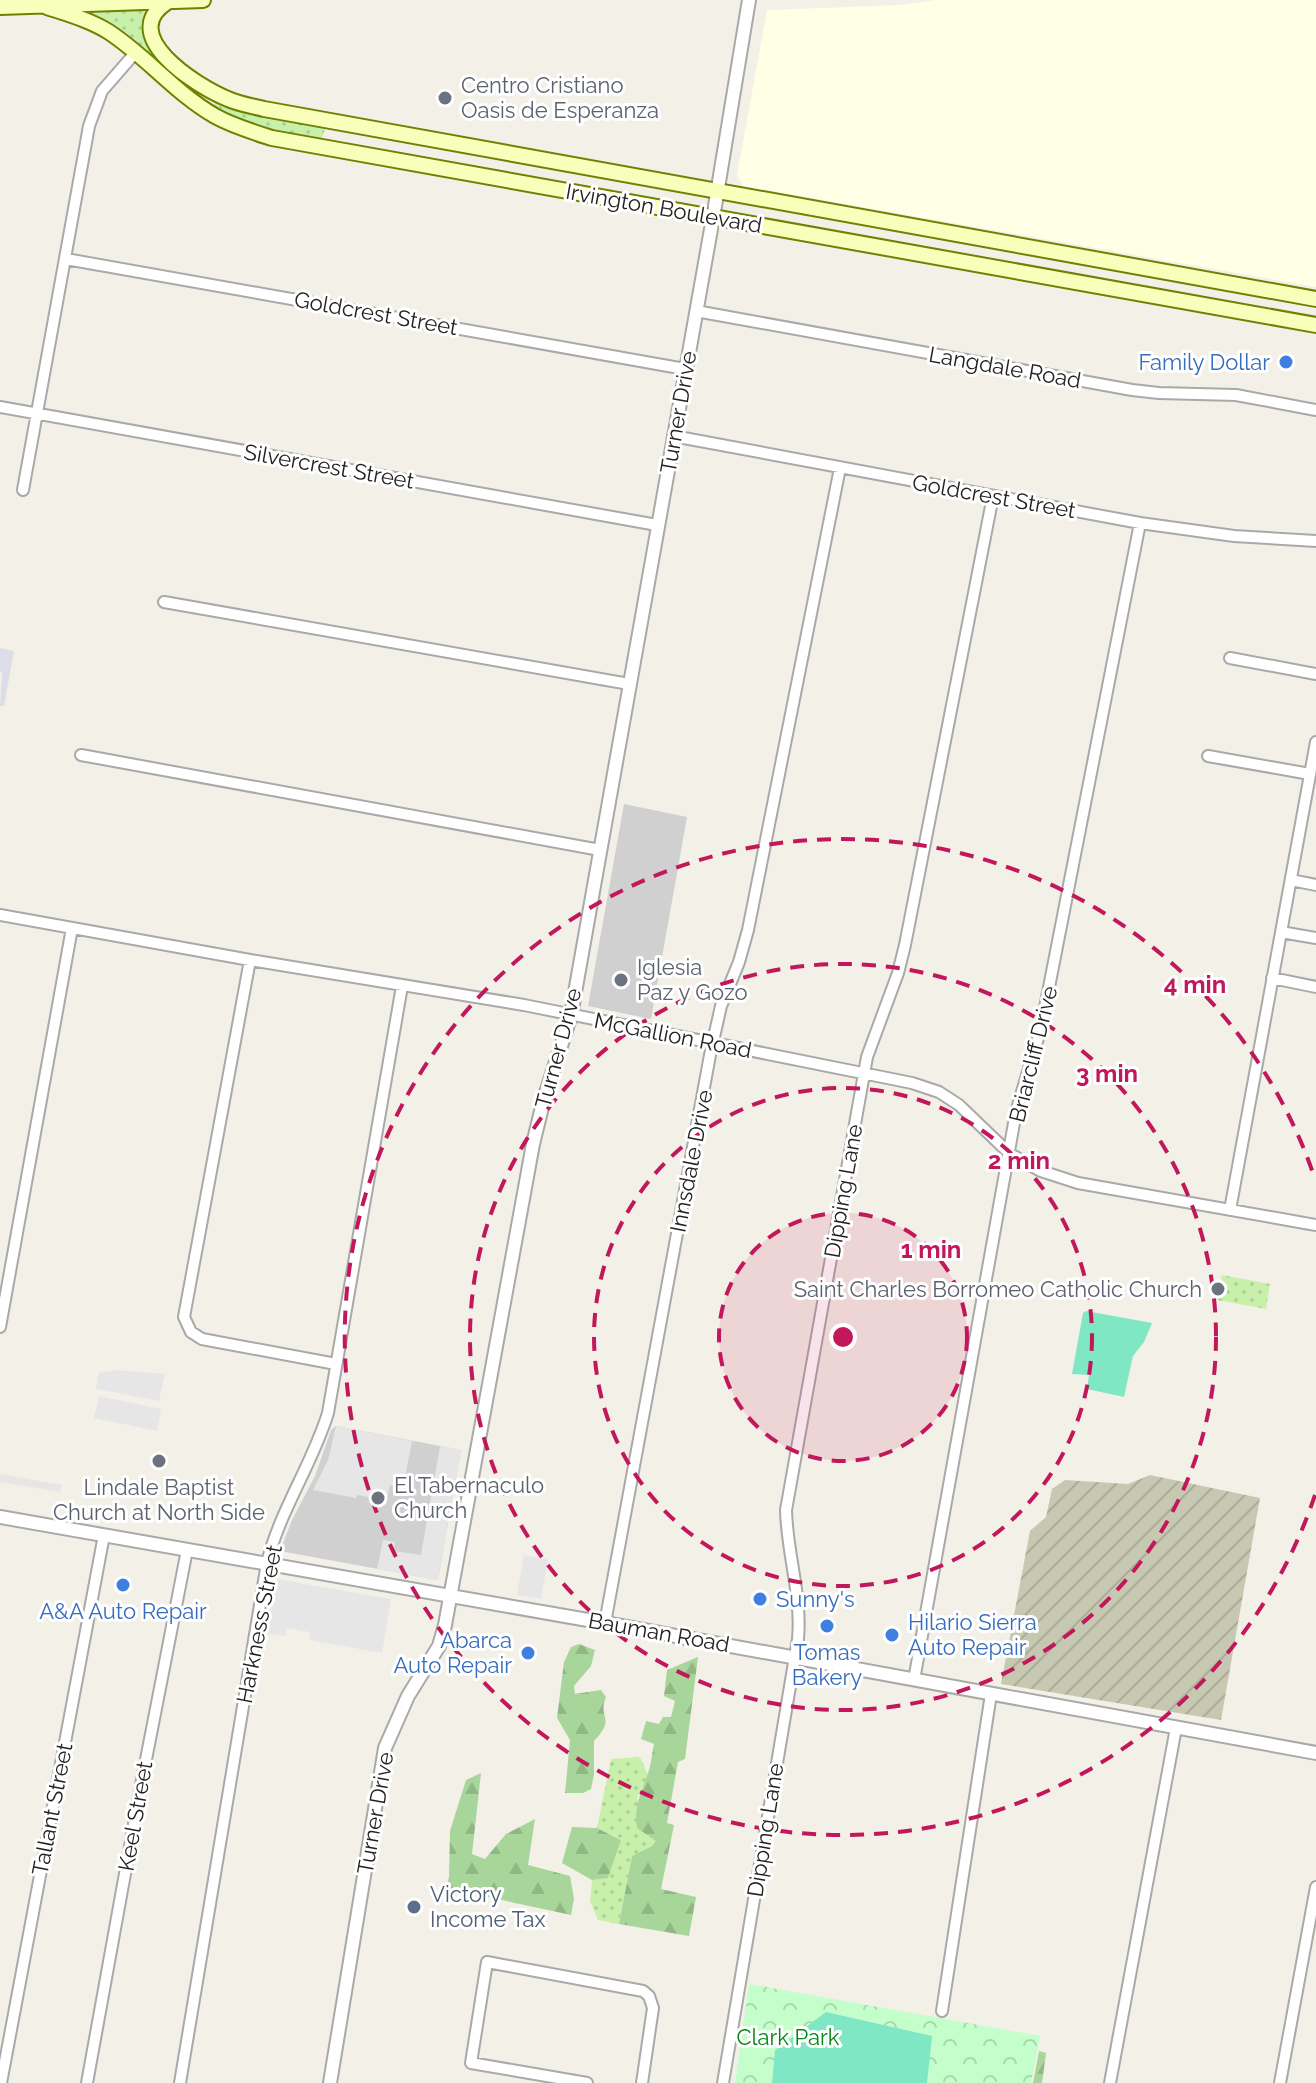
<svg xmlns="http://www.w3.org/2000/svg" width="1316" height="2083" font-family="Raleway,sans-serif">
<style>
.education{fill:#feffe5}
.religious{fill:#d0d0d0}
.construction{fill:url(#construction-furrows)}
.grass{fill:url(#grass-dots)}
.forest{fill:url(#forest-firs)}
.park{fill:url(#park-crowns)}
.pitch{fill:#80e7c5}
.parking{fill:#e6e6e6}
.plaza{fill:#dddce9}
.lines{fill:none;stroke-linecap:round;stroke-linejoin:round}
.minor-casing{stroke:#a9a9a9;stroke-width:14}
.tertiary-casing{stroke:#a9a9a9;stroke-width:16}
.secondary-casing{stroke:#6c8200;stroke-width:18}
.minor{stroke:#fff;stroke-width:10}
.tertiary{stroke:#fff;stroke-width:12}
.secondary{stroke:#f8ffba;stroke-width:14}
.ring{fill:none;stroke:#c2185b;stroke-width:4;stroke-dasharray:14 10}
.worship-dot{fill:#6b7280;stroke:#fff;stroke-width:3}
.shop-dot{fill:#3f7fe0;stroke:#fff;stroke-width:3}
.service-dot{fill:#5c6f8a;stroke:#fff;stroke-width:3}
.labels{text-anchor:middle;stroke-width:6;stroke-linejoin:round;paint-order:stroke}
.worship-label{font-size:22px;fill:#5b616d;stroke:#fff;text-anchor:start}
.street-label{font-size:22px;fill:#222;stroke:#fff}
.shop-label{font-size:22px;fill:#366cbe;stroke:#fff;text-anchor:end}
.service-label{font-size:22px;fill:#4e5e75;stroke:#fff;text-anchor:start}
.park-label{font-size:22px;fill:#038815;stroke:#fff}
.centre{fill:#c2185b;stroke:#fff;stroke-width:4}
.ring-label{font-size:24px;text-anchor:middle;font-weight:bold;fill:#c2185b;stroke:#fff;stroke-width:6;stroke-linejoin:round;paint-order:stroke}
</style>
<defs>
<pattern id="construction-furrows" width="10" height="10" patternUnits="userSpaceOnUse" patternTransform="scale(2)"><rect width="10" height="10" fill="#c7c8b2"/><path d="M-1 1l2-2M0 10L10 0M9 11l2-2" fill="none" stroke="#abac99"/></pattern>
<pattern id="grass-dots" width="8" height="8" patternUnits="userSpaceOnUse" patternTransform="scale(2)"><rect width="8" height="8" fill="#c9f0ab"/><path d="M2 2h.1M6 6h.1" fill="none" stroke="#acce93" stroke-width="1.8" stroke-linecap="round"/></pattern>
<pattern id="forest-firs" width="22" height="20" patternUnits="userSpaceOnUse" patternTransform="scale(2)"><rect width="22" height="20" fill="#a8d599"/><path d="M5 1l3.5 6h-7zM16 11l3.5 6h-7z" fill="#90b784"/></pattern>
<pattern id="park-crowns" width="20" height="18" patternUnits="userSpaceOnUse" patternTransform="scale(2)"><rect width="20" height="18" fill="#c3fecb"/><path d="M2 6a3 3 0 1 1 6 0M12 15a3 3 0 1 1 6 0" fill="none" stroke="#a7d9ae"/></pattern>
</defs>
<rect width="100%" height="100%" fill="#f3f0e8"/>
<path class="education" d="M935 0H1316V287L743 186 737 175 767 10 901 5Z"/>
<path class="religious" d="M624 804 687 817 651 1019 588 1006Z
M336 1426 461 1450 438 1580 280 1551 292 1520 315 1476 331 1430Z"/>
<path class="construction" d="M1150 1475 1260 1498 1221 1720 1001 1684 1030 1531 1046 1517 1052 1489 1065 1480 1128 1484Z"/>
<path class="grass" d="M147 8 149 11 145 27 192 86 189 91 84 13 86 9Z
M216 101 325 129 322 138C284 139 246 124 213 107Z
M1222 1275 1270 1284 1266 1309 1217 1300Z
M640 1757 648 1775 637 1798 657 1841 652 1846 632 1856 619 1924 598 1920 590 1901 592 1880 608 1878 620 1839 597 1828 611 1759Z"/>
<path class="forest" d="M579 1644 595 1650 591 1666 574 1686 575 1694 601 1690 606 1697C597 1719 617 1717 594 1741V1774L591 1789 583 1793H565L570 1740 557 1718 564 1662 571 1647Z
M698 1657 685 1759 678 1762 667 1823 674 1825 661 1889 696 1897 689 1936 619 1924 632 1856 652 1846 656 1841 637 1828C634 1807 640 1795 647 1776 651 1766 652 1754 654 1744L641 1739 646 1721 659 1724 663 1717H671L675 1701 664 1696 667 1670Z
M481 1773 472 1854 485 1859 506 1834 535 1819 528 1865 570 1876 574 1899 571 1915 446 1888 449 1877 450 1831 466 1780Z
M572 1827 597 1828 621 1840 608 1878 592 1880 562 1863Z
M1039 2051 1046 2053 1042 2083H1033Z"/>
<path class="park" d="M749 1984 1040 2036 1031 2083H735Z"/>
<path class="pitch" d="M1086 1311 1152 1323 1144 1342 1133 1356 1124 1397 1087 1389 1089 1375 1072 1374 1083 1313Z
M826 2012 932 2036 927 2083H772L775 2050Z"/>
<path class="parking" d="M115 1370 165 1374 159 1401 96 1389 99 1373Z
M99 1396 161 1409 157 1431 94 1418Z
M336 1426 412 1441 403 1488 390 1485 387 1500 357 1495 356 1498 313 1490 328 1460Z
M440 1446 461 1450 438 1580 377 1569 383 1540 395 1542 394 1551 421 1555Z
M0 1474 62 1485 60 1492 0 1482Z
M524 1555 548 1559 541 1599 517 1595Z
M276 1579 391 1599 382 1653 309 1640 310 1632 287 1628 285 1636 266 1633Z"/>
<path class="plaza" d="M0 648 14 651 4 706H0L2 672 0 671Z"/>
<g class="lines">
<g class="minor-casing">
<path id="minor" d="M66 259 685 369
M696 311 1132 390 1159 393 1236 395 1316 410
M0 407 657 525
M673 436 1140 523 1234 536 1316 541
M23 490 89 126 102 91 135 53
M164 602 629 684
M1230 658 1316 674
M81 755 600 850
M1208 756 1310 774
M1291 880 1316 885
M0 915 250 960 524 1005 912 1083 939 1092 959 1105 1010 1154 1041 1171 1078 1183 1316 1225
M1281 932 1316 938
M250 960 184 1317 191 1332 202 1339 336 1364
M1272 978 1316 987
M1230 1210 1316 742
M0 1327 72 928
M605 1623 710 1055 721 1006 739 962 748 930 840 468
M914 1680 1016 1112 1041 1028 1140 523
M942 2011 991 1694
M1 2083 104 1535
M87 2083 142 1780 187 1550
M180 2083 267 1563C280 1510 312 1465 328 1413L402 986
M587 2083 471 2063 487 1962 643 1991 649 1996 653 2008 642 2083
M723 2083 798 1639C802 1595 787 1554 786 1510L867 1057 898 973 905 945 993 496
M1110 2083 1176 1728
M1280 2083 1316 1887"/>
</g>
<g class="tertiary-casing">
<path id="tertiary" d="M0 1517 605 1623 1316 1753
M330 2083 385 1748 408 1696 439 1646 445 1625 533 1144 544 1099 571 1015 713 218 749 0"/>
</g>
<g class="secondary-casing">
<path id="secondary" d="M169 1C114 34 196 86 228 99 239 104 252 106 264 109L1316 299
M0 7 203 0
M47 7C68 14 90 20 109 32 147 57 175 93 215 116 233 126 253 132 272 138L1316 325"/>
</g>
<use href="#minor" class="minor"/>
<use href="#tertiary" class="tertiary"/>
<use href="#secondary" class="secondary"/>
</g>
<circle cx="843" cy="1337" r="124" fill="#c2185b" fill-opacity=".12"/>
<g class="ring">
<circle cx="843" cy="1337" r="124"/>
<circle cx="843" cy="1337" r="249"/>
<circle cx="843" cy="1337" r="373"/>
<path d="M1315 1495A498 498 0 1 1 1315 1179"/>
</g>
<g class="worship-dot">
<circle cx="445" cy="98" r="8"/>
<circle cx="621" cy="980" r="8"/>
<circle cx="1218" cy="1289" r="8"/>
<circle cx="159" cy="1461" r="8"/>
<circle cx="378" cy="1498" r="8"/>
</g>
<g class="shop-dot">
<circle cx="1286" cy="362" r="8"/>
<circle cx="123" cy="1585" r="8"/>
<circle cx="760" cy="1599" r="8"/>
<circle cx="827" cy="1626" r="8"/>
<circle cx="892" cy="1635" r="8"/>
<circle cx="528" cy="1653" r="8"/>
</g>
<circle class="service-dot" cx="414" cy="1907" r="8"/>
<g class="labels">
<g class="worship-label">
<text x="461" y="93">Centro Cristiano<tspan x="461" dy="25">Oasis de Esperanza</tspan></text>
<text x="637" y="975">Iglesia<tspan x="637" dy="25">Paz y Gozo</tspan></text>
<text x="1202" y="1297" text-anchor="end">Saint Charles Borromeo Catholic Church</text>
<text x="394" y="1493">El Tabernaculo<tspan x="394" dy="25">Church</tspan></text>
<text x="159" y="1495" text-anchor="middle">Lindale Baptist<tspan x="159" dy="25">Church at North Side</tspan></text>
</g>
<g class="street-label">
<text transform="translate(664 208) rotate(10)" y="8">Irvington Boulevard</text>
<text transform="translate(376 313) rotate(10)" y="8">Goldcrest Street</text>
<text transform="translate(1005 367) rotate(10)" y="8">Langdale Road</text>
<text transform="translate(678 412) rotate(-80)" y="8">Turner Drive</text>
<text transform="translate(329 466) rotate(10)" y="8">Silvercrest Street</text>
<text transform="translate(994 496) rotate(10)" y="8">Goldcrest Street</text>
<text transform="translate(673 1035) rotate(11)" y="8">McGallion Road</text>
<text transform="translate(558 1048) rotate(-75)" y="8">Turner Drive</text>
<text transform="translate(1033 1054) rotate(-76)" y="8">Briarcliff Drive</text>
<text transform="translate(691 1161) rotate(-79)" y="8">Innsdale Drive</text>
<text transform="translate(843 1191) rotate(-80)" y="8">Dipping Lane</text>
<text transform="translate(259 1624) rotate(-79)" y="8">Harkness Street</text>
<text transform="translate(659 1632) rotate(10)" y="8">Bauman Road</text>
<text transform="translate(52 1809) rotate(-79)" y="8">Tallant Street</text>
<text transform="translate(375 1813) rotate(-80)" y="8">Turner Drive</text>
<text transform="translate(135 1816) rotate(-80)" y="8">Keel Street</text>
<text transform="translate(765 1830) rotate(-81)" y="8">Dipping Lane</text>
</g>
<g class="shop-label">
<text x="1270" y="370">Family Dollar</text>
<text x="776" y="1607" text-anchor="start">Sunny's</text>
<text x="123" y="1619" text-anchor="middle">A&amp;A Auto Repair</text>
<text x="908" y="1630" text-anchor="start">Hilario Sierra<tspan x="908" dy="25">Auto Repair</tspan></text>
<text x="512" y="1648">Abarca<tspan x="512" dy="25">Auto Repair</tspan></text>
<text x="827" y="1660" text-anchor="middle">Tomas<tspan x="827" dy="25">Bakery</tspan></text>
</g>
<g class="service-label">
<text x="430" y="1902">Victory<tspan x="430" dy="25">Income Tax</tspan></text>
</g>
<g class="park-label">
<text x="788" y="2045">Clark Park</text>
</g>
</g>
<circle cx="843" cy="1337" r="12" class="centre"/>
<g class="ring-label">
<text x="1195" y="993">4 min</text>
<text x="1107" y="1082">3 min</text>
<text x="1019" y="1169">2 min</text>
<text x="931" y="1258">1 min</text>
</g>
</svg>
